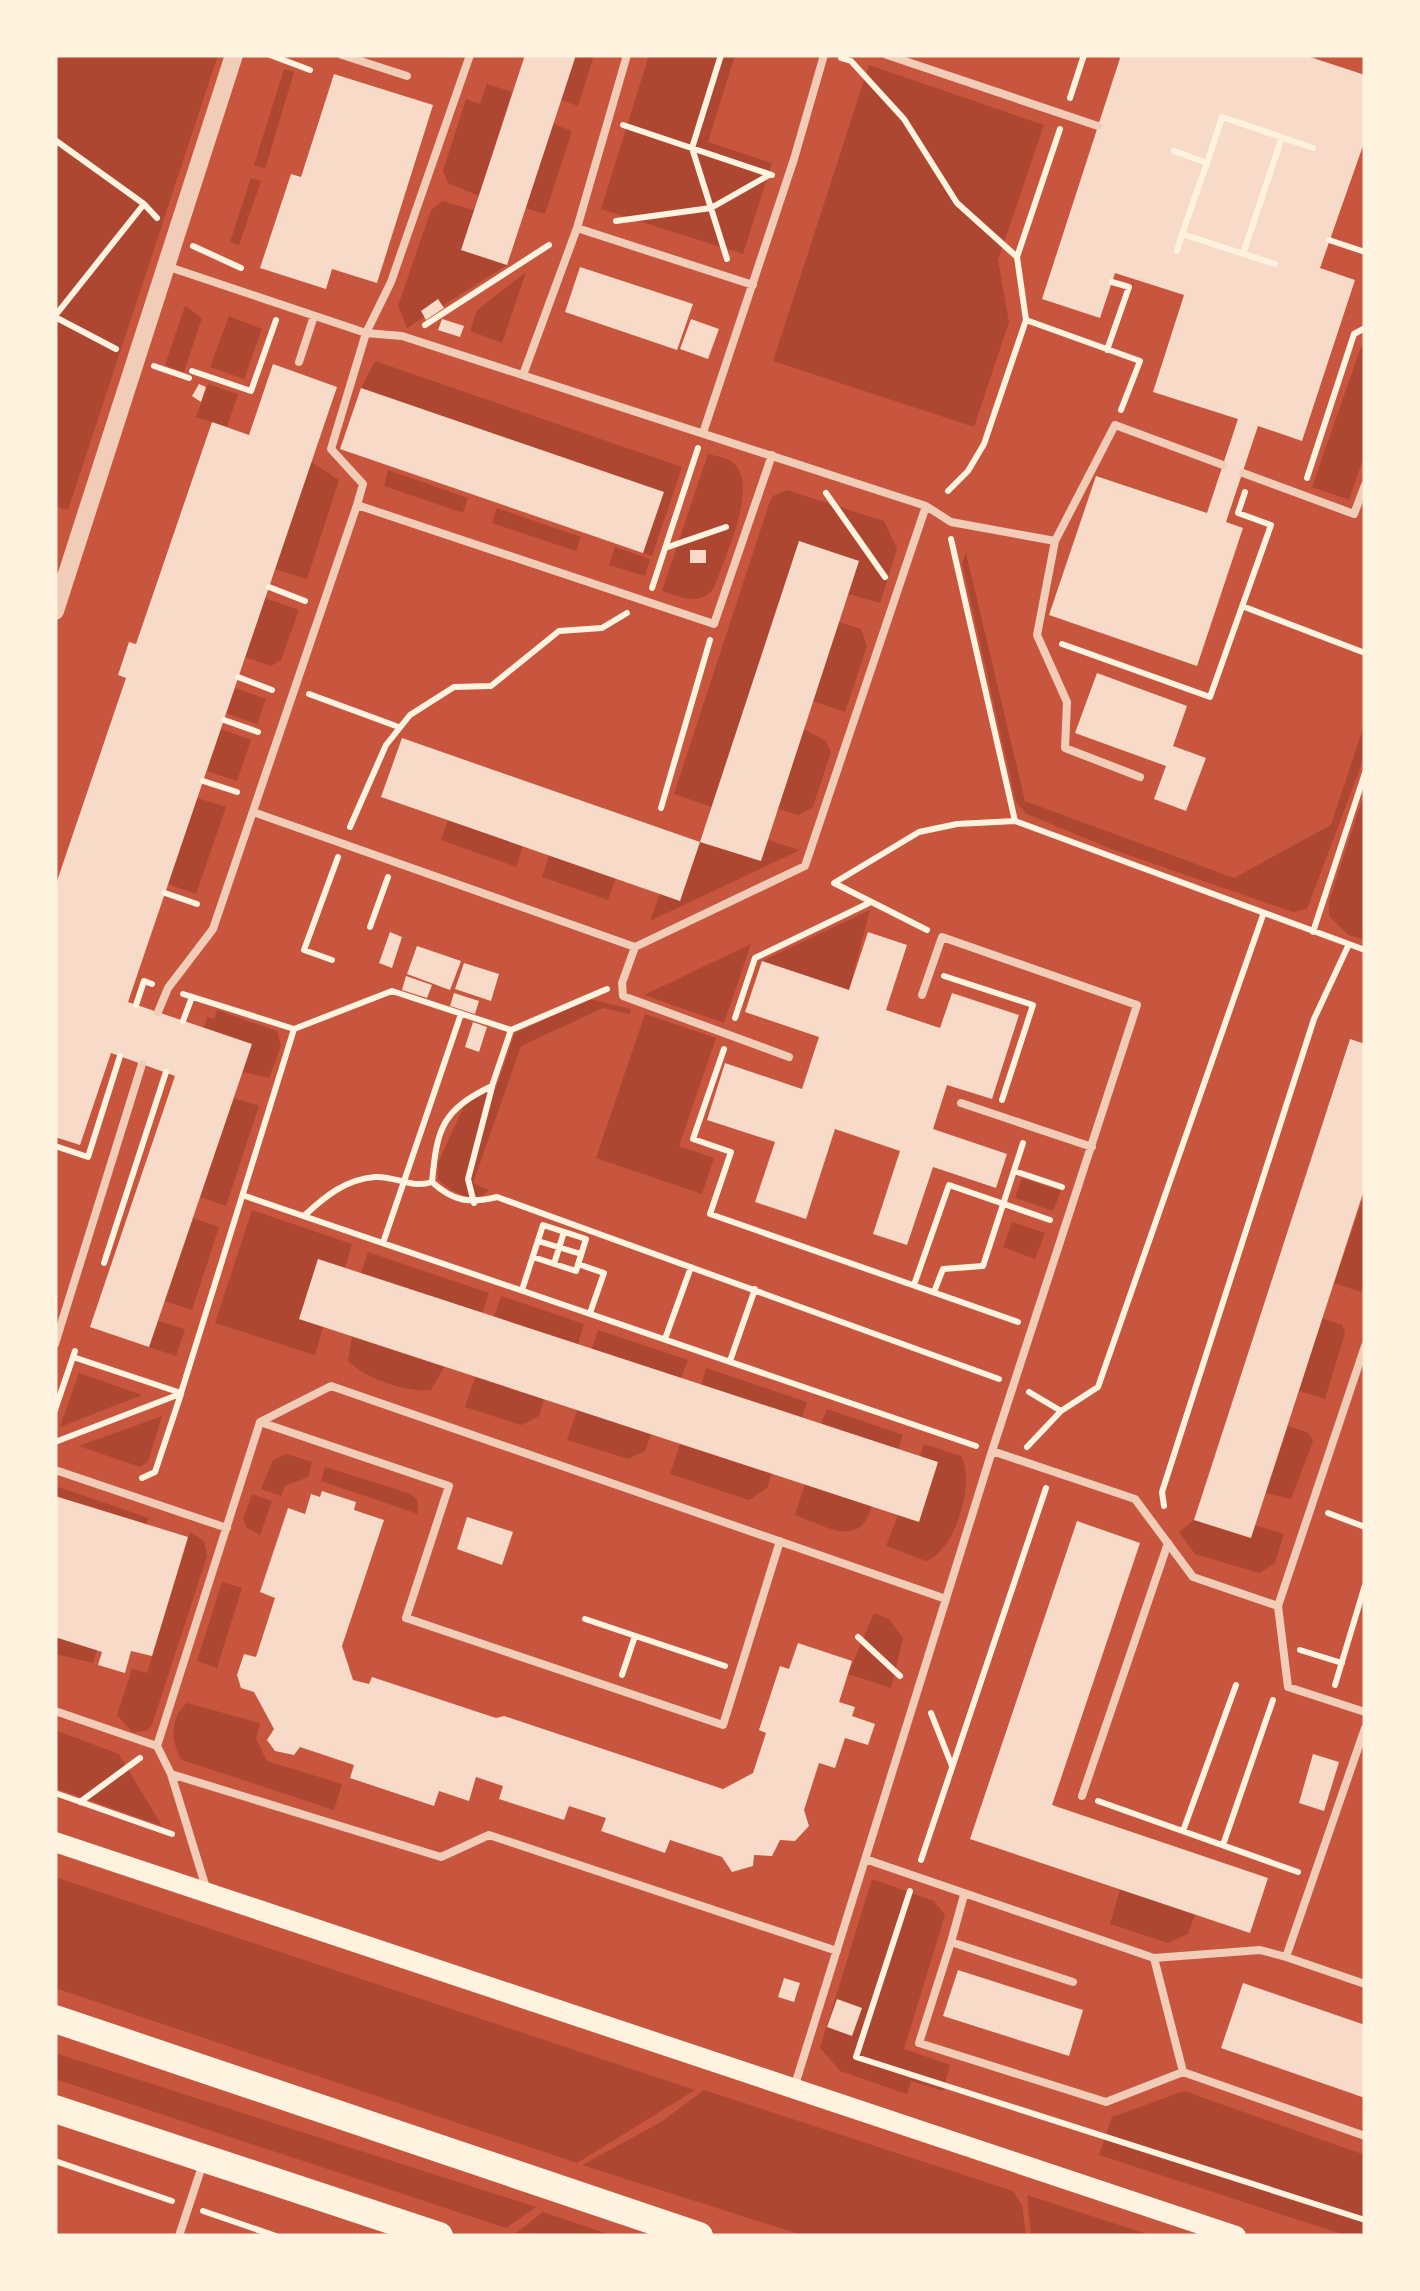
<svg xmlns="http://www.w3.org/2000/svg" width="1420" height="2291" font-family="'PT Serif',serif">
<style>
.green{fill:#ae4732}
.building{fill:#f7dbc8}
.lines{fill:none;stroke-linecap:round;stroke-linejoin:round}
.path{stroke:#fff3e0;stroke-width:6}
.service{stroke:#f1ccb7;stroke-width:8}
.tertiary{stroke:#f1ccb7;stroke-width:18}
.secondary{stroke:#fff3e0;stroke-width:20}
.trunk{stroke:#fff3e0;stroke-width:28}
</style>
<rect width="100%" height="100%" fill="#c8553d"/>
<path class="green" d="M55 55H218L68 510 55 506Z
M576 55H594L578 106 561 100Z
M649 55H735L708 142 772 163 743 254 601 209Z
M869 65 1044 125 998 260 1009 322 974 427 773 361Z
M284 69 294 72 265 169 254 165Z
M487 84 512 92 479 196 448 183 443 171 466 99 480 104Z
M553 124 572 131 545 214 526 208Z
M251 178 261 181 239 245 230 242Z
M442 201 474 210 462 250 507 265 407 328 398 306 431 210Z
M526 272 502 343 470 331 477 310Z
M185 306 202 318 184 372 165 365Z
M229 316 262 329 244 379 210 367Z
M1361 347 1365 348V453L1349 500 1312 487Z
M375 361 682 467 652 556 643 553 663 492 361 388Z
M208 384 238 394 227 427 196 417Z
M708 454C715 456 725 457 731 461 762 482 723 561 714 588 699 607 682 597 662 591Z
M311 462 339 480 307 579 275 569Z
M388 470 468 498 463 513 384 486Z
M787 490 884 521 897 549 880 603 848 594 859 561 712 807 674 794 769 504 773 496Z
M497 508 581 537 576 551 492 523Z
M615 547 650 559 645 576 609 565Z
M966 553 1025 801 1234 878 1331 825 1365 722V755L1307 909 1293 912 1111 849 1025 813 1016 802 962 563Z
M265 598 299 610 281 660 271 666 245 657Z
M839 622 861 629 867 646 845 712 813 701Z
M235 688 266 699 257 724 226 713Z
M221 729 251 740 237 781 207 771Z
M804 729 826 741 831 752 813 807 799 815 778 809Z
M1365 791V940L1348 935 1329 916V901Z
M197 798 226 807 196 894 168 884Z
M448 820 523 846 516 867 441 840Z
M768 840 800 850 650 921 660 893 680 900 700 842 760 861Z
M549 855 616 878 608 900 542 877Z
M870 910 849 990 762 961Z
M751 944 724 1023 644 995Z
M589 999 631 1009 630 1014 603 1008 521 1046 473 1183 489 1190 481 1197C463 1199 451 1191 438 1179V1163L465 1104 496 1088 515 1033Z
M217 1010 277 1031 281 1046 269 1078 242 1072 226 1036 204 1028 207 1017 214 1019Z
M645 1014 716 1038 679 1146 714 1158 702 1194 596 1158Z
M234 1098 259 1106 226 1206 200 1197Z
M1022 1178 1061 1191 1053 1211 1015 1198Z
M1365 1193V1278L1361 1292 1334 1283Z
M252 1210 352 1244 345 1268 318 1260 299 1319 323 1327 315 1355 215 1323Z
M193 1218 219 1227 192 1310 165 1301Z
M1012 1222 1045 1233 1035 1259 1003 1247Z
M368 1252 489 1293 482 1313 361 1273Z
M501 1296 584 1324 578 1344 494 1317Z
M1322 1318 1342 1325 1345 1333 1325 1399 1299 1391Z
M158 1321 185 1329 176 1356 149 1347Z
M598 1330 688 1360 681 1378 592 1349Z
M352 1337 444 1367 431 1390C407 1393 365 1378 348 1361Z
M706 1368 807 1402 802 1417 701 1385Z
M79 1373 142 1395 60 1427Z
M475 1377 544 1399 539 1416 521 1425 465 1407Z
M827 1409 903 1435 898 1449 821 1424Z
M577 1410 651 1434 645 1451 628 1459 567 1440Z
M162 1416 148 1462 140 1467 79 1446Z
M1288 1426 1309 1433 1313 1441 1291 1499 1266 1493Z
M680 1444 772 1473 767 1488 749 1500 670 1474Z
M924 1444 961 1456C976 1481 955 1552 926 1561L886 1546 898 1515 919 1521 938 1463 920 1456Z
M287 1454 312 1462 308 1477 285 1486 281 1496 261 1489 273 1460Z
M325 1467 408 1493 417 1499 418 1514 321 1481Z
M805 1484 872 1506C859 1550 827 1526 795 1515Z
M55 1486 149 1518 146 1524 55 1496Z
M252 1494 272 1501 260 1535 246 1527 243 1519Z
M1194 1520 1250 1538 1255 1525 1284 1534 1275 1563 1259 1573 1195 1554 1179 1532Z
M190 1532 204 1541 207 1556 152 1725 147 1731 132 1732 117 1715 132 1669 147 1673Z
M222 1582 242 1588 217 1668 197 1661Z
M874 1613 889 1619 903 1638 891 1688 848 1674Z
M55 1637 97 1650 93 1663 55 1654Z
M187 1703 260 1723 256 1739 267 1761 342 1784 334 1810 182 1760C170 1742 170 1717 187 1703Z
M55 1730 119 1754 162 1826 58 1789Z
M55 1877 695 2090 577 2163 55 1988Z
M872 1879 934 1901 945 1915 904 2049 950 2065 943 2091 911 2081 907 2094 840 2071 820 2048Z
M1120 1889 1195 1914 1188 1934 1168 1943 1110 1924Z
M55 2053 536 2207 506 2228 55 2079Z
M704 2090 1013 2191 1022 2205 1026 2236H805L582 2165 661 2122Z
M1184 2091 1365 2155V2236H1348L1099 2155 1112 2117Z
M1027 2195 1153 2236H1031Z
M543 2212 614 2236 516 2233Z"/>
<path class="building" d="M525 55H576L507 265 461 250Z
M1121 55H1304L1365 75V140L1320 268 1355 280 1302 441 1258 426 1226 522 1243 528 1197 666 1049 615 1096 476 1207 513 1238 419 1153 392 1184 295 1115 273 1100 318 1042 299Z
M334 74 433 105 377 283 332 269 326 289 260 268 291 174 301 177Z
M580 267 693 304 677 350 565 312Z
M438 299 444 308 426 320 421 311Z
M442 319 464 326 460 337 438 330Z
M691 319 719 329 708 359 680 349Z
M273 364 337 387 128 1002 252 1044 149 1347 90 1327 175 1076 111 1053 80 1145 55 1137V887L126 678 118 675 129 642 136 644 212 422 249 435Z
M199 384 206 387 201 402 192 396Z
M361 388 664 492 643 553 340 449Z
M799 541 859 561 761 861 700 842Z
M690 550H706V563H690Z
M1097 673 1187 706 1173 746 1206 758 1186 811 1154 799 1166 766 1075 733Z
M402 738 700 842 680 901 381 797Z
M390 932 402 937 392 968 379 963Z
M868 932 907 945 886 1010 940 1028 952 993 1019 1015 992 1099 947 1085 933 1129 1007 1154 996 1188 933 1167 907 1245 873 1234 900 1151 835 1129 806 1219 755 1202 775 1142 707 1120 725 1063 802 1089 819 1037 745 1012 762 961 849 990Z
M417 946 461 961 450 990 407 974Z
M464 963 499 974 491 1001 455 989Z
M406 976 432 985 427 998 402 990Z
M454 993 479 1001 475 1014 450 1006Z
M473 1022 487 1027 479 1052 465 1047Z
M1350 1039 1365 1044V1187L1251 1538 1194 1520Z
M318 1259 938 1462 919 1522 299 1319Z
M322 1491 356 1502 354 1510 384 1520 342 1646 353 1680 369 1684 372 1677 496 1718 504 1716 723 1789 753 1773 766 1733 759 1730 780 1666 789 1669 798 1643 852 1661 839 1702 855 1707 852 1716 875 1724 868 1745 845 1738 835 1768 819 1763 804 1810 809 1826 795 1841 780 1840 772 1856 754 1855 753 1866 732 1872 722 1857 670 1840 665 1853 601 1831 606 1818 569 1806 564 1820 499 1799 503 1786 476 1777 469 1801 439 1791 434 1806 350 1778 354 1765 300 1747 294 1755 275 1751 267 1740 274 1729 254 1692 241 1688 237 1675 244 1654 256 1657 275 1598 260 1592 288 1508 305 1514 311 1494 320 1497Z
M55 1496 188 1537 152 1656 131 1651 125 1673 98 1665 102 1652 55 1637Z
M467 1517 513 1532 502 1565 457 1549Z
M1077 1521 1140 1543 1052 1805 1268 1878 1250 1933 970 1839Z
M1313 1754 1339 1762 1324 1811 1299 1803Z
M958 1970 1083 2010 1069 2056 943 2016Z
M784 1978 800 1983 794 2002 778 1997Z
M1243 1983 1365 2025V2098L1221 2048Z
M837 1999 862 2008 852 2036 827 2027Z"/>
<g class="lines">
<path class="path" d="M270 55 310 70
M721 55 692 148 727 259
M841 58 851 61 904 119 957 203 1017 257
M1070 98 1084 55
M623 125 772 175
M55 140 144 204 157 218
M1174 151 1207 163 1182 234
M1207 163 1222 117 1313 148
M616 221 711 208 769 175
M1329 240 1365 252
M193 246 241 268
M1177 251 1182 234 1275 264
M1243 254 1282 137
M55 316 144 204
M55 317 116 349
M1026 320 1140 361 1121 410
M425 325 549 245
M1107 350 1129 287 1112 282
M154 366 189 378
M192 371 251 391 276 320
M1307 478 1354 334 1365 328
M948 491 968 471 984 444 1026 320 1017 257 1060 129
M826 493 885 577
M951 539 1015 821
M665 548 726 527
M269 587 305 601
M652 588 698 448
M1242 606 1365 653
M1062 644 1210 697 1271 525 1238 513 1245 492
M238 677 272 690
M309 694 396 726
M224 720 258 732
M203 781 237 792
M661 808 710 640
M350 827 386 745 410 715 454 687 491 686 559 631 602 628 627 613
M165 893 197 904
M370 927 388 877
M927 930 834 883 919 832 957 824 1015 821 1365 950
M1313 932 1365 773
M332 960 304 950 338 857
M944 976 1033 1005 1002 1100
M136 1005 144 981 152 984
M735 1018 755 958 869 903
M183 1021 192 997
M294 1029 392 991 511 1030 607 989
M511 1030 492 1086C442 1110 437 1128 432 1182 453 1201 469 1204 497 1197L999 1379
M724 1049 693 1139 731 1152 710 1214 1018 1322
M55 1146 88 1157 120 1056
M1014 1171 1062 1187
M245 1196 976 1446
M474 1203 468 1179 492 1087
M304 1216C324 1197 346 1179 375 1177 397 1176 411 1189 432 1182
M538 1241 581 1254
M383 1243 461 1014
M104 1263 166 1072
M554 1264 564 1232
M578 1264 604 1273 590 1313
M914 1285 949 1185 1050 1220
M522 1290 543 1225 586 1239 576 1271 533 1257
M934 1292 943 1269 983 1266 1023 1143
M665 1339 691 1267
M75 1351 73 1357 181 1393 294 1029 183 994
M730 1361 755 1289
M1029 1392 1061 1411
M55 1410 73 1357
M55 1442 180 1394
M1027 1447 1061 1411 1098 1387 1263 915
M142 1478 155 1472 181 1394
M1164 1506 1162 1492 1314 1019 1349 944
M1328 1513 1365 1527
M585 1619 725 1666
M858 1637 900 1676
M1300 1650 1342 1663
M622 1675 635 1636
M1335 1685 1365 1585
M931 1713 952 1766
M55 1793 172 1834
M1098 1801 1298 1872
M80 1802 140 1758
M1183 1831 1236 1685
M1223 1845 1273 1700
M921 1860 1046 1488
M910 1891 856 2057 1365 2220
M55 2161 172 2201
M203 2211 276 2236"/>
<path class="service" d="M342 55 407 76
M887 55 1098 126
M577 228 627 55
M169 267 366 333 402 336 926 506 951 522 1055 541 1115 425 1223 465
M299 362 314 316
M523 375 577 228 753 285
M703 433 794 159 824 55
M1243 473 1354 514 1365 485
M357 505 714 624 772 455
M1055 541 1037 635 1067 702 1065 748 1140 777
M253 812 635 947
M158 1012 168 988 213 929 357 505 363 484 331 449 366 333 391 282 470 55
M789 1057 623 996 622 983 635 947 805 866 926 506
M961 1103 1092 1147
M55 1344 142 1064
M260 1422 449 1486 406 1618 723 1725 780 1541
M992 1451 1135 1499 1193 1577 1278 1606 1365 1346
M55 1470 227 1528
M1278 1606 1288 1687 1365 1712
M55 1711 157 1746 171 1774 207 1891
M1365 1728 1286 1957 1365 1984
M157 1746 260 1422 331 1386 946 1599
M171 1774 441 1857 489 1835 837 1951
M1082 1796 1168 1543
M865 1859 1154 1958 1183 2072 1365 2136
M951 1942 964 1895
M1154 1958 1260 1950 1286 1957
M1073 1982 951 1942 919 2043 1106 2102 1183 2072
M794 2088 992 1451 1137 1005 942 937 922 995
M179 2236 203 2163"/>
<path class="tertiary" d="M55 611 234 55"/>
<path class="secondary" d="M55 1842 1236 2236"/>
<path class="trunk" d="M55 2019 699 2236
M55 2109 439 2236"/>
</g>
<rect width="1420" height="2291" fill="none" stroke="#fff3e0" stroke-width="115"/>
</svg>
